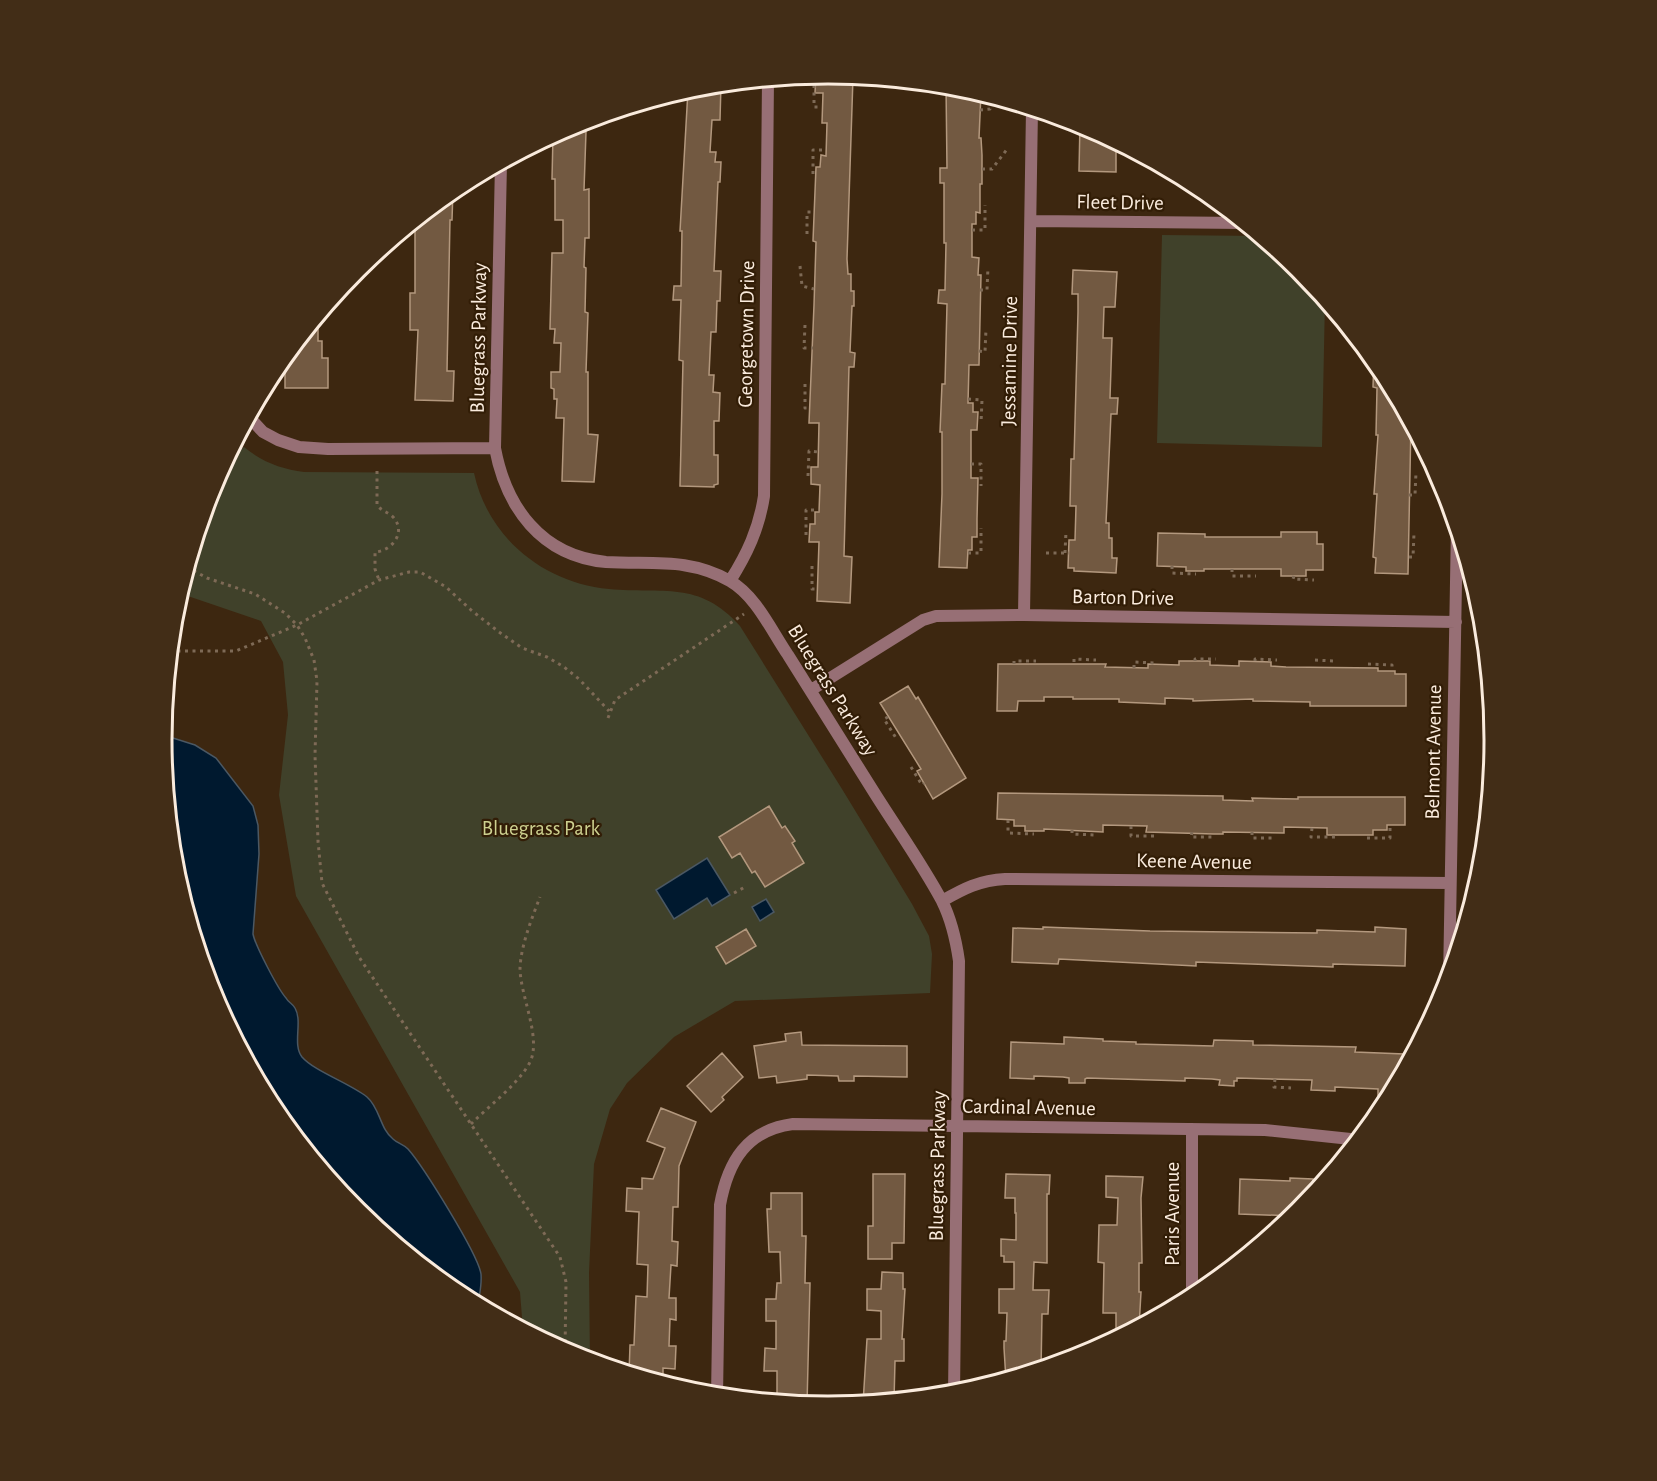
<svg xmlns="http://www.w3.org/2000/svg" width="1657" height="1481" font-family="'Alegreya Sans',sans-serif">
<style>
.green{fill:#40412a}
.water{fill:#00192f;stroke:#4b5863;stroke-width:1.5}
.building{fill:#725941;stroke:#b3987e;stroke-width:1.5}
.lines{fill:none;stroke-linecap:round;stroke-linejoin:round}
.path{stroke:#7e6a56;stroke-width:3;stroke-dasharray:3 4.5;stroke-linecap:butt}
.minor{stroke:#976f75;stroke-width:12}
.labels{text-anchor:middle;stroke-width:4.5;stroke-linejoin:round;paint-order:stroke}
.street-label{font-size:21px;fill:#faebdd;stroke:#321d06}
.park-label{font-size:21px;fill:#cdd08f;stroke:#321d06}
.rim{fill:none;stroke:#faebdd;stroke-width:3}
</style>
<rect width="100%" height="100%" fill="#3d2710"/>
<path class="green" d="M1162 235 1260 236 1300 269 1325 299 1322 447 1157 443Z
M244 447C262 462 282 469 304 472L474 473C488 538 544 583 609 589 663 594 699 580 740 626L842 789 912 904 929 936 932 954 930 993 735 1001 674 1037 627 1083 610 1109 594 1164 589 1273 590 1362 573 1357 523 1330 520 1292 296 896 279 795 288 715 283 662 261 621 179 593 212 485 223 465Z"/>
<path class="water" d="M162 738H173L195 745 216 758 253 806 258 825 259 854 253 934C255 945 278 989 286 998 288 1002 293 1004 295 1008 303 1022 292 1044 302 1057 314 1071 349 1083 367 1097 380 1108 380 1129 393 1139 397 1143 403 1144 408 1149 423 1166 478 1254 481 1274 482 1286 479 1295 478 1306L458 1295 357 1212 274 1111 212 995 174 870Z
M707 858 730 895 712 906 707 898 674 919 656 890Z
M766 899 774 912 760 921 752 907Z"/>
<path class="building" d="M816 75 853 77 847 259 848 274H851V291H854V306H852L850 352 855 353 854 367H849L844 556 852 557 850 603 817 601 819 542H809L810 524H815V512H819L820 485 811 484V467H818L819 423H809L814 305 816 242 813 241 816 167H820L821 155 826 156 827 123H822L823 93H815Z
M721 84 720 120H712L710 152H716L715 162H721L720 182H718L714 271H721L720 301H717L716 332H711L709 375H714L713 392 720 393 719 421H714V455H718V484L714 485V487L680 486 683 361 679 360 681 300H673L674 286H681L682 231H680L688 90Z
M946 85 959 86 981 93 979 138H981L982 155V184H980V213L976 212V224H972V257L979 258 978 275H981L979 365H969L968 403H973V412H978L977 430H971V478H978L977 519V537H972V550H968L967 568 939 567 942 494V432H940L942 384H945L947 304 938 303 939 290H945L946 243H944V183H940V168H947Z
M1080 123 1097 132V138H1109L1116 142V172L1079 171Z
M560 132H586L584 190 589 189V238H585L584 267 586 268 585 312 588 313 586 372H588V434L598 435 594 482 562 481 564 418H556L557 399H554V389L551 388V372H560L561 343H554L555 329H550L552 253H563V220H555V179H552L553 135Z
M453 190 452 220H450L447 371H454L453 401 415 400 418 330H410V293H415V221Z
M1073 270 1117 272 1115 307H1104L1103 338H1112L1110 398H1118L1117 414H1111L1106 523H1109V538H1112V558H1117L1116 573 1074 571V568H1068L1069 540H1075L1076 506H1070L1071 459H1074L1078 312V294H1072Z
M318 316V341H322V358H328V388H285V357Z
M1374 359 1383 370 1411 422 1408 574 1375 573 1376 558 1373 557 1377 494H1374L1378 435H1376L1377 388 1373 387Z
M1281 532H1317V544H1323V570H1306V576H1281V569H1204V571H1186V567L1157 566 1158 533 1205 534V537H1281Z
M1179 661H1210V665L1239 666V661L1271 662V666L1286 667 1378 668V671H1395V674H1406V706H1310V702L1253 701V699L1193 701V699L1165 698V704L1119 702V699H1073V697H1044V701H1018L1017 711H997L998 664H1106L1105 667 1148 668V664L1179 665Z
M908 686 916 699 918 697 966 778 933 799 917 771 921 769 880 703Z
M998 793 1223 796V800L1253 801 1252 798 1298 799V797H1405V825H1387V830H1373V835H1327V828L1284 827V833L1223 832V834H1214L1146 832 1147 826 1103 825V832L1044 829V831H1025V826H1014V820L997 819Z
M769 806 782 828 785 826 795 841 792 843 804 863 765 887 755 871 752 873 740 853 732 858 719 837Z
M1043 927 1150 931 1317 933V930L1375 932V927L1406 929 1405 966 1333 964V967L1196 962V966L1059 959 1058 964 1012 962 1013 928 1043 929Z
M746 929 756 946 726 964 716 947Z
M801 1032 802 1045 907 1046V1077L854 1076V1081H839L838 1076 807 1075V1079L777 1083 776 1076 759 1078 754 1046 786 1041 785 1034Z
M1064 1037 1103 1039V1041L1136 1042V1044L1213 1046 1214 1040 1253 1041V1045L1356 1047 1355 1052 1404 1054 1403 1074 1391 1096H1378V1089L1335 1087V1091L1311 1090 1312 1080 1237 1078V1081H1234V1086L1219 1085 1220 1080 1212 1079 1185 1078V1081L1087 1078 1085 1079V1083H1069V1078L1063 1077 1034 1076V1079L1010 1078 1011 1042 1064 1044Z
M722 1053 743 1077 722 1097 724 1100 711 1112 687 1086Z
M661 1108 696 1122 679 1166 678 1207H673L672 1241 678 1242 677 1266 671 1265 669 1298H676V1320L670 1319 669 1346H676L675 1369 663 1368V1384L629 1374 630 1345H634L636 1296 647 1297 648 1265 637 1264 639 1212 626 1211 627 1188 642 1189V1178L653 1179 665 1148 647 1141Z
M873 1174H905L904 1243H892V1259H868V1226H873Z
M1006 1174 1050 1175 1049 1194H1047V1263L1034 1262 1033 1290H1049L1048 1314H1042L1041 1370 1006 1380 1004 1348V1341H1006L1007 1313H999V1289H1014V1262H1004V1256H1001V1239L1016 1240V1213H1015V1198H1005Z
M1106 1176 1143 1177 1141 1198 1142 1263H1139V1292H1141L1139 1327 1116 1340V1313H1103L1104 1263 1098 1262 1099 1225H1117L1118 1198 1106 1197Z
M1290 1178 1313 1179 1312 1185H1322L1295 1216 1239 1214 1240 1179 1290 1181Z
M771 1193H802V1236H806L805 1283H810L807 1405 777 1402V1371H764L765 1348 776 1349V1321H766V1299H776L777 1283H781L780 1252H769L767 1209H771Z
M882 1272 903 1273V1289H905L902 1339H904V1361H895L894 1401 863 1404 867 1339H881V1311L867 1310V1289H881Z"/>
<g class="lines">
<path class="path" d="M814 85V107H822
M980 110 990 109 991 96
M982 169H992L1008 148
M813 174V150H826
M972 230H985V205
M807 234V212H814
M800 266 802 286 814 289
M980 290H987L988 267
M805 325 804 348H813
M979 351 985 352 986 329
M805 384V408H809
M968 399 982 400 981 423
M1411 433H1416V431
M971 464H981V486
M377 471V505C381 511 388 512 393 517 407 532 392 551 375 552V569L379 580
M808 476 809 451 818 452
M1409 495H1415L1416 472
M806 535V510H819
M968 553H981V528
M1046 553H1069
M1065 553 1066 531
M1409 557H1413L1414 533
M812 566V589H818
M1172 566V573L1196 574
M187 567 207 578 255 594 285 613 297 625 305 638 314 660 317 681 315 755 318 841 322 883 359 957 560 1257 566 1282 565 1353
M1232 569V576H1256
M1294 576 1293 579 1314 580
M170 651H236L297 625 379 580 409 572H420L446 587 471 610 499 632 522 648 547 657 564 667 579 679 609 711
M1315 660 1334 661V664
M1195 661V659H1216
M1255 661V659L1277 660
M1074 662V659L1096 660
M1014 664V661H1036
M1368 664 1392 665V671
M1134 668V662L1155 663
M888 717 884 719 896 738
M608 718 615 700 744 614
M911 767 922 785 924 783
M1008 820V833L1034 834
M1131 826V836H1155
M1312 828 1311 837H1335
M1072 830V834L1096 835
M1192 832 1191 837H1214
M1252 832V838H1275
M1367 838H1390V825
M734 893 745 887
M1275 1079 1274 1087 1291 1088
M471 1124C489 1106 517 1085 529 1064 543 1040 520 996 520 968 521 945 532 918 540 897"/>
<path class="minor" d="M501 163 495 448C506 507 541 556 606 562 650 565 688 557 730 581 756 596 771 630 788 655 816 699 844 744 872 789 895 826 921 862 942 901 952 921 956 940 959 961L954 1395
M1031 221 1244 223
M249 417 263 432 278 440 299 447 328 449 495 448
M730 581C747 554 759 529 764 496L768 79
M1024 615 1032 109
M811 690 923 620 936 616 1024 615 1456 622
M942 901C963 889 980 880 1005 879L1450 883
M1449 981 1457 525
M1192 1299V1129
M717 1397 720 1205C728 1161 747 1130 793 1124L1265 1130 1360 1140"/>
</g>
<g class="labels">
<g class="street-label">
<text transform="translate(1120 202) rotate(1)" y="7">Fleet Drive</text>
<text transform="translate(746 334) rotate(-89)" y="7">Georgetown Drive</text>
<text transform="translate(478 338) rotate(-89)" y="7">Bluegrass Parkway</text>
<text transform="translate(1009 361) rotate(-89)" y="7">Jessamine Drive</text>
<text transform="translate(1123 597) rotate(1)" y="7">Barton Drive</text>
<text transform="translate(833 690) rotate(58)" y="7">Bluegrass Parkway</text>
<text transform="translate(1433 752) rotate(-89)" y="7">Belmont Avenue</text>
<text transform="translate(1194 861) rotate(1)" y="7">Keene Avenue</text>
<text transform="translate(1029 1107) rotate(1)" y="7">Cardinal Avenue</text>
<text transform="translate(937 1166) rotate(-89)" y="7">Bluegrass Parkway</text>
<text transform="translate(1172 1214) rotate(-90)" y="7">Paris Avenue</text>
</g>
<g class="park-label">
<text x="541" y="835">Bluegrass Park</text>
</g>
</g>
<path d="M0 0H1657V1481H0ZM172 740a656 656 0 1 1 1312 0a656 656 0 1 1-1312 0Z" fill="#422d17" fill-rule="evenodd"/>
<path class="rim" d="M172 740a656 656 0 1 1 1312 0a656 656 0 1 1-1312 0Z"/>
</svg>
